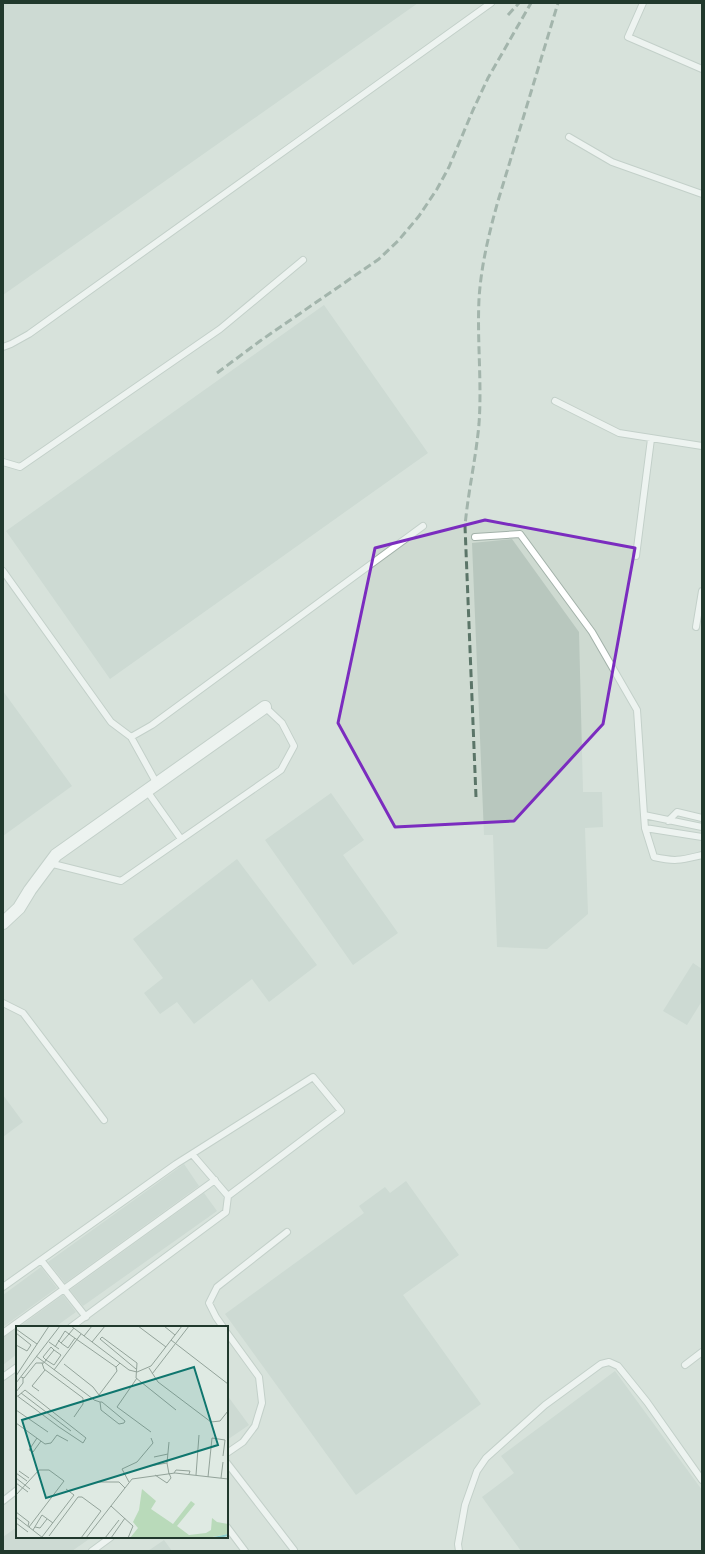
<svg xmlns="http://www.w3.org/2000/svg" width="705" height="1554" font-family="'Source Sans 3',sans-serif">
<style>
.built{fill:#cedad1;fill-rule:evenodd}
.building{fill:#b8c7be}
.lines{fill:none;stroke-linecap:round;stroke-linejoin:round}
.lane-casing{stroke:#a2b1a9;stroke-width:8}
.street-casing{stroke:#a2b1a9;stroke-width:14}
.lane{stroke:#fff;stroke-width:6}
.street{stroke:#fff;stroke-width:12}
.rail{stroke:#5b7568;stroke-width:3;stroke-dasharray:8 4;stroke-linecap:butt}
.marked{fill:none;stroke:#7b2cbf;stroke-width:3;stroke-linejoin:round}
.inset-river{fill:none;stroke:#89cdc8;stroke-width:2}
.inset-road{fill:none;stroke:#93a39a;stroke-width:1}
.view{fill:#0f766e;fill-opacity:0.15;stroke:#0f766e;stroke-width:2}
.inset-edge{fill:none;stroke:#21392d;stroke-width:2}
</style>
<rect width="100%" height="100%" fill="#dfeae3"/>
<path class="built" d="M3 3H702V1551H3ZM17 1327H227V1537H17Z"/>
<path class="building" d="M3 3H418L3 295Z
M324 305 428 453 110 679 6 531Z
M512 539 579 632 583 792H602L603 827 585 828 588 914 547 949 497 947 493 835H484L472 543Z
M3 691 72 786 3 836Z
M331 793 364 840 343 855 398 933 353 965 265 840Z
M237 859 317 965 269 1002 252 979 194 1024 177 1002 160 1014 144 993 163 978 133 939Z
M693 963 702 969V1001L687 1025 663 1011Z
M3 1095 23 1122 3 1137Z
M184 1164 199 1186 65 1283 48 1262Z
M406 1181 459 1255 403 1295 481 1404 356 1495 225 1314 364 1213 359 1206 385 1187 390 1193Z
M204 1193 217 1211 83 1306 70 1290Z
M41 1267 57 1288 3 1327V1295Z
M63 1295 76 1312 55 1327H19Z
M17 1328V1354L3 1365V1337Z
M615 1371 702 1490V1551H521L482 1497 514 1473 501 1456Z
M227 1395 249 1425 227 1440Z
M17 1527V1537H92L72 1551H3V1537Z
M164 1540 172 1551H148Z"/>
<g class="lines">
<g class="lane-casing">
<path id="lane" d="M643 3 628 37 702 69
M569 137 612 162 702 194
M3 347 11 344 29 334 491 3
M555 401 619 433 702 446
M3 462 20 467 220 329 303 260
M475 537 520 534 592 632 637 710 644 815 645 828 654 857C676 862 681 860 702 855
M636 556 651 439
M3 571 111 722 131 737 152 725 423 526
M696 627 702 591
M131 737 157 784
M147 791 181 839
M644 815 702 827
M668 821 677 812 702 818
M645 828 702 837
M49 863 121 881 281 770 294 746 282 723 265 707
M3 1003 23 1013 104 1120
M41 1260 86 1317
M3 1287 176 1164 313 1077 341 1111 228 1196
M71 1327 226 1212 228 1196 192 1154
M223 1327 216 1317 209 1303 217 1287 287 1232
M3 1333 215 1180
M227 1333 259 1377 262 1403 255 1426 243 1442 227 1453
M685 1365 702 1352
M3 1377 17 1367
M227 1463 294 1550 293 1551
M3 1501 17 1490
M227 1527 245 1551
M92 1551 111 1537
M459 1551 458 1544 465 1505 477 1471 486 1458 545 1405 601 1364 609 1362 618 1366 647 1402 702 1480"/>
</g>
<g class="street-casing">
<path id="street" d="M3 923 19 908 30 890 56 855 265 707"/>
</g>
<use href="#lane" class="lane"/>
<use href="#street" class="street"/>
<path class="rail" d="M508 15 519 3
M217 373 260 341 379 259 398 241 419 216 437 189 449 167 473 110 488 78 531 3
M476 797 465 526C468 492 476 458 479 424 482 382 477 341 479 299 481 266 489 233 498 201L558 3"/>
</g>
<path d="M0 0H705V1554H0ZM485 520 635 548 603 724 514 821 395 827 338 723 375 548Z" fill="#dfeae3" fill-opacity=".55" fill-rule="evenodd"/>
<path class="marked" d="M485 520 635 548 603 724 514 821 395 827 338 723 375 548Z"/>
<g transform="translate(16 1326)">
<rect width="212" height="212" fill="#dfeae3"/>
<path d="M126 163 140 175 135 183 157 198 175 175 179 178 161 200 173 209 190 207 195 204 196 192 201 196 212 198V208L191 212H114L122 202 117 196 123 184Z" fill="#b9daba"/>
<path class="inset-river" d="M198 212 212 209"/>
<path class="inset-road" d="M55 0 113 44 121 46 135 40 166 0M122 0 150 21M148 0 159 9M0 3 21 18M0 7 15 19 11 25M68 10 76 0M42 14 45 17 53 8 100 41M155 14 212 58M33 16 43 23M76 16 89 0M45 17 52 22 59 12M0 19 11 25M39 21 49 5 53 8 58 2M20 30 77 73 78 74 84 76H86L109 95 108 97 103 98 85 84 84 76M26 37 28 43 67 72V78L58 91M48 38 77 61 83 69 101 45 100 41 104 37M133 42 142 56 195 96 204 95 212 85M120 43 84 13 86 11 121 37 120 52 160 84M38 44 65 8M136 48 173 0M0 50 33 0M5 51 8 52 20 37H28L30 34 38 24 45 29 38 39 30 34 27 31 35 21 38 24M121 52 101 81 135 106M0 57 44 0M23 65 16 60 29 44M0 66 7 57V52M5 67 55 105M0 68V69L19 83 43 101 67 117 70 112 9 64 2 70M0 84 32 106M0 97 29 118 35 117 41 109 52 115M21 112 13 124 17 126 25 115M138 131 152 128M151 137 153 116M133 140 151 137 153 148M3 145 13 152M0 147 11 155M158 147 160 144 174 145 173 148M139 149 151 157 155 152 153 147M180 149 183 109M192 151 196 112 209 114 207 130M0 152 14 163M205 152 207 136M81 156H103L109 162M113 156 106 143 121 136 137 117 135 112M0 157 12 166M0 169 23 144H33L48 155 13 201M95 180 117 200 112 212M0 186 13 196 12 200M0 191 27 212M0 197 12 206M19 201 24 202 31 193M17 204 26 189 37 197M33 210 62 171H66L85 185M26 211 58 169 50 163M65 212 85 185M70 212 116 153 159 147 212 153M89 212 103 194M95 212 109 192"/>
<path class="view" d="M178 41 202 119 30 172 6 94Z"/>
<rect width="212" height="212" class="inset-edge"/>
</g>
<rect width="705" height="1554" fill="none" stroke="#21392d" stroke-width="8"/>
</svg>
